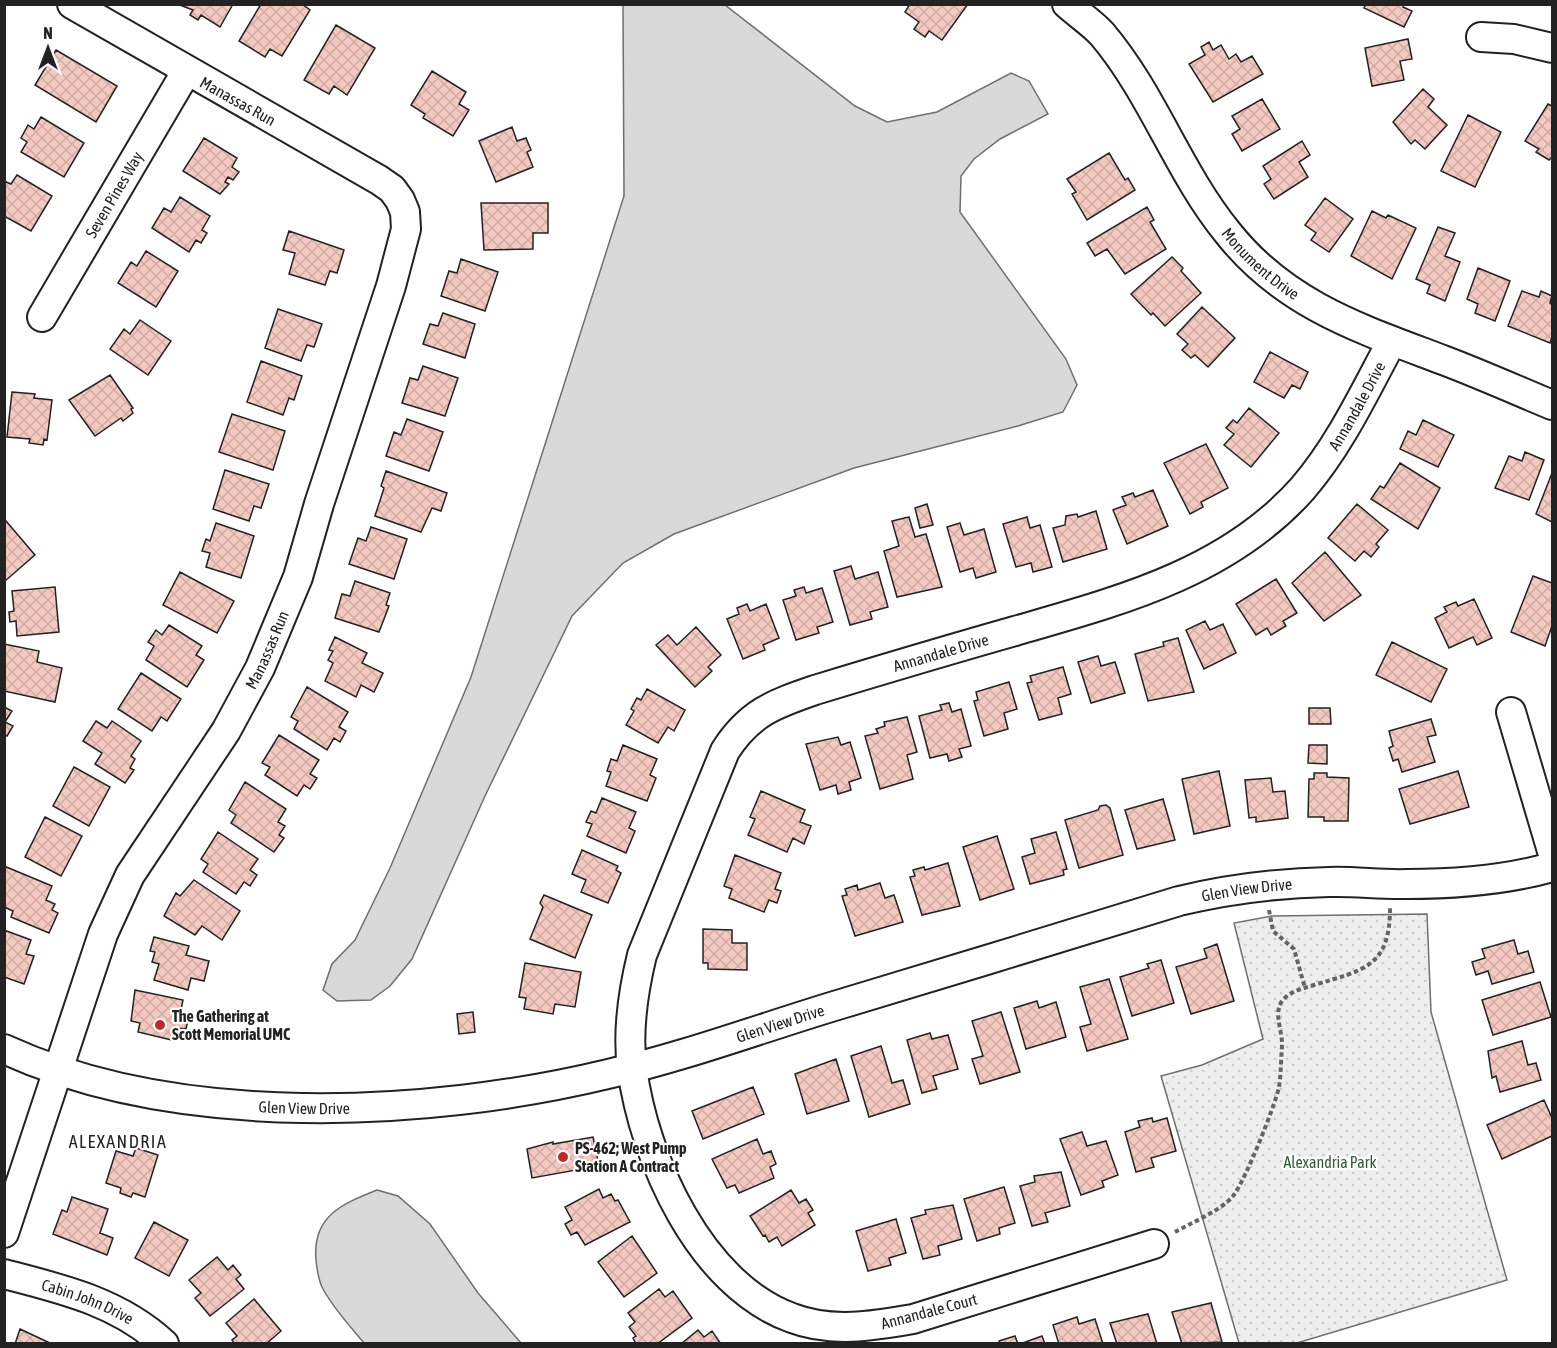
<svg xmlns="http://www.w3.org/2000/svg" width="1557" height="1348" font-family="'Asap Condensed',sans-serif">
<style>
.park{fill:url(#park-dots);stroke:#6f6f6f;stroke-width:1.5}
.water{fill:#d9d9d9;stroke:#6f6f6f;stroke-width:1.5}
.building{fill:url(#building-cross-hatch);stroke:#222;stroke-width:1.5}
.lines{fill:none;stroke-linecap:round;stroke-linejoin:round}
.minor-casing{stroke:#222;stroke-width:32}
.path{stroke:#646464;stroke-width:4;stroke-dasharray:4.5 3;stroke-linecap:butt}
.minor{stroke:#fff;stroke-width:28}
.poi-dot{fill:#c62828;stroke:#fff;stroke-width:2}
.labels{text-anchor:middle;stroke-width:4.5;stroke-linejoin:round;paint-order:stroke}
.street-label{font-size:16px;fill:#222;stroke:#fff}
.poi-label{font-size:16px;font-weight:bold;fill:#222;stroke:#fff;text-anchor:start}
.park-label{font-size:16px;fill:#2f5e38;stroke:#fff}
.neighbourhood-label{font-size:18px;letter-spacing:1.5px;fill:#222;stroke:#fff}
</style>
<defs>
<pattern id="park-dots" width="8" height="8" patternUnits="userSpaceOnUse" patternTransform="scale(1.5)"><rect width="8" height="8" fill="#eee"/><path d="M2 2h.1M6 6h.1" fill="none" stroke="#ccc" stroke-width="1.8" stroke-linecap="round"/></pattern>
<pattern id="building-cross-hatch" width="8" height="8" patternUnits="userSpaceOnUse" patternTransform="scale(1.5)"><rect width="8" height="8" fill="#f3c9c0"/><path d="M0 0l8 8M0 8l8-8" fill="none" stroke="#d0aca5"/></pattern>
</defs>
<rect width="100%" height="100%" fill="#fff"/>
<path class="park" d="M1427 914 1431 1012 1507 1280 1297 1343H1239L1161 1076 1202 1065 1263 1039 1234 923 1272 916Z"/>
<path class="water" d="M623 5H725L855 106 887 122 937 112 1011 73 1029 81 1048 114 1000 139 974 159 961 176 960 212 1066 359 1077 385 1063 412 1018 426 854 468 674 534 623 563 572 616 485 796 412 959 390 986 371 1000 337 1001 323 990 332 964 355 940 390 868 471 677 624 196Z
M377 1190 398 1196 430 1224 478 1293 521 1343H364C350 1326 332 1307 322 1287 318 1278 317 1270 316 1260 312 1216 342 1204 377 1190Z"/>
<path class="building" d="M177 4H233L220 27 201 15 198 20 190 15 193 10Z
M261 4H302L310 10 282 56 270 49 265 57 239 41Z
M910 4H968L942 40 929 31 925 37 914 29 919 22 905 12Z
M1366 4H1404L1403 7 1412 11 1404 27 1364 8Z
M336 25 375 48 347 95 334 86 329 94 304 80Z
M1408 39 1412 59 1400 61 1404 80 1372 86 1365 48Z
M1209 42 1213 50 1221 45 1229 59 1236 54 1241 62 1252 56 1263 74 1213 102 1189 64 1205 55 1201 47Z
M56 50 117 86 96 122 35 85Z
M432 71 466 92 459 104 469 110 453 136 423 118 425 114 411 105Z
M1423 89 1434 99 1428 107 1447 125 1425 149 1415 140 1411 144 1393 122Z
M1262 99 1280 129 1242 151 1232 134 1240 129 1232 116Z
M1548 104 1552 106V157L1549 160 1536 152 1539 149 1525 141Z
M1468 115 1501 132 1475 187 1441 171Z
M41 117 84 143 64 177 21 152 27 142 21 138 28 125 34 129Z
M512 127 517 141 526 138 531 150 527 152 533 167 496 182 479 141Z
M204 138 237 158 232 167 239 172 233 180 228 177 225 182 229 184 220 194 183 171Z
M1302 141 1310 155 1299 162 1308 177 1274 199 1264 184 1271 179 1263 166Z
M1109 153 1125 180 1128 178 1135 190 1087 220 1072 194 1076 192 1067 179Z
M17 175 52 196 31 231 4 216V184L6 182 11 184Z
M180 197 210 216 202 230 207 233 201 243 196 240 189 252 152 228 164 208 171 212Z
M1325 198 1353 219 1329 252 1311 240 1316 233 1305 225Z
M481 203H548V233H533V249L484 250Z
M1147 207 1154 220 1150 222 1166 249 1125 274 1107 249 1095 256 1087 243Z
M1372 211 1386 218 1388 215 1416 228 1392 279 1351 256Z
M1438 227 1455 233 1445 256 1460 262 1445 301 1427 293 1430 285 1416 279Z
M289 231 344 250 337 273 330 271 325 285 289 274 295 253 283 250Z
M146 251 178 271 156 307 118 283 131 262 137 266Z
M1172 257 1183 268 1181 271 1201 293 1165 326 1153 313 1151 315 1131 294Z
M461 259 498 272 485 311 441 296 449 271 457 273Z
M1478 268 1510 281 1495 321 1475 313 1478 304 1467 299Z
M1522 291 1539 297 1541 291 1552 296 1550 303 1552 305V337L1550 343 1508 326Z
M1202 307 1235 338 1208 367 1195 355 1191 358 1182 350 1188 344 1177 334Z
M278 309 322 324 314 347 307 345 301 361 265 348Z
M443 313 475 324 465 358 423 344 430 324 438 326Z
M140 320 171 341 148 375 110 349 124 329 130 334Z
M1270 352 1308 372 1300 389 1292 385 1284 398 1254 382Z
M261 361 302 376 294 400 289 398 283 415 247 402Z
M423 366 458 378 445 416 402 403 410 378 418 380Z
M110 375 133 408 131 409 133 413 123 421 121 418 95 436 69 400Z
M12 392 35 394 34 398 52 400 47 440 44 439 43 445 29 443 30 439 7 437Z
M1249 408 1279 433 1251 467 1224 445 1234 434 1226 428 1233 420 1237 423Z
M232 414 285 431 273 470 219 452Z
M407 419 443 432 429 471 386 456 394 432 401 435Z
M1423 420 1454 435 1438 467 1400 449 1408 431 1416 435Z
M1206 444 1228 488 1201 502 1203 507 1190 514 1164 463Z
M1525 452 1544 460 1529 500 1495 488 1509 456 1522 461Z
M1400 463 1440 488 1418 529 1371 499 1380 486 1384 488Z
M225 470 269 484 261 508 254 506 249 521 213 509Z
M386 471 447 493 441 511 432 508 421 532 375 516 384 488 381 486Z
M1552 473V522L1536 514Z
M1153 490 1168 526 1127 544 1113 510 1126 505 1122 497 1133 493 1135 497Z
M927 504 933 525 920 528 915 508Z
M1357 504 1388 530 1376 544 1379 547 1371 557 1364 551 1355 561 1328 538Z
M1096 511 1107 549 1063 562 1053 528 1065 525 1066 516 1077 514 1078 517Z
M909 517 915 537 926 534 942 587 897 597 884 551 899 546 892 521Z
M1027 517 1030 528 1040 525 1052 567 1033 572 1031 563 1016 567 1003 524Z
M6 521 35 555 5 581 4 522Z
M216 523 254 536 241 578 206 567 210 553 202 551 206 539 210 541Z
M960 523 964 535 984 529 996 572 976 578 973 568 960 572 947 527Z
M371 527 407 539 394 579 349 564 358 538 366 541Z
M1325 552 1361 595 1324 621 1292 583Z
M851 566 855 579 878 572 888 607 870 612 872 619 850 625 834 571Z
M180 572 234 601 217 633 163 605Z
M1533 576 1552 583V626L1545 646 1511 632Z
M1276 579 1297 613 1283 621 1286 626 1271 635 1267 628 1256 635 1236 604Z
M355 581 390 593 386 605 389 606 379 632 335 618 342 594 350 596Z
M55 587 59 632 17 636 16 621 10 622 9 612 14 611 12 591Z
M804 587 806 593 822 588 833 622 817 627 819 633 796 640 783 600 796 596 794 590Z
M1474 599 1492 638 1477 645 1473 637 1449 648 1435 618 1447 612 1444 607 1456 602 1458 606Z
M747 604 750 611 766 604 779 638 763 645 765 650 743 659 727 619 739 614 737 608Z
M1205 621 1210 630 1223 624 1236 653 1204 669 1186 630Z
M169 625 202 646 196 655 204 660 187 687 146 660 154 646 148 642 156 630 162 635Z
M696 627 721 655 708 667 712 671 695 687 656 645 668 635 677 645Z
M335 637 367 653 362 663 383 673 374 692 361 685 356 697 325 681 333 663 328 660 333 651 329 650Z
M1178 638 1194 692 1148 701 1135 654 1164 646 1163 642Z
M1392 642 1447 669 1431 702 1376 675Z
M4 644 39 651 37 662 62 668 55 702 4 691Z
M1098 656 1101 666 1115 662 1125 693 1091 703 1078 662Z
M1063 667 1071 694 1058 698 1062 714 1039 720 1027 683 1032 682 1030 676Z
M141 673 181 699 167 721 161 717 152 731 118 709Z
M1009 682 1017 709 1004 713 1008 729 984 736 974 701 978 700 976 692Z
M307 687 348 712 339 727 346 731 340 742 334 738 327 750 294 729 298 721 291 717Z
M647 689 685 710 674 731 668 727 658 743 626 725 634 711 631 709 637 698 641 700Z
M949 703 952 712 961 709 971 746 959 749 962 757 949 761 947 754 930 758 919 716 942 710 940 705Z
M4 707 12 711 5 722 13 726 7 736 4 735Z
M1309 708H1330L1331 724H1309Z
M907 717 917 752 907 755 913 779 880 789 865 736 878 733 876 729 885 726 884 722Z
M1431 719 1436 735 1427 737 1435 762 1402 772 1398 759 1393 761 1389 748 1393 746 1389 731Z
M96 721 107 728 112 721 141 741 131 756 135 759 130 768 134 770 125 783 95 764 102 753 83 741Z
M279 735 319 760 310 774 317 778 310 789 304 785 297 796 265 775 270 767 262 763Z
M838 737 841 745 850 742 861 778 849 782 851 790 838 794 836 785 820 790 806 744Z
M623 745 657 759 650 775 656 778 647 801 606 786 611 772 607 771 611 759 617 761Z
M1309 745H1327V764L1308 763Z
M74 767 110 787 89 826 53 806Z
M1219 771 1230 826 1194 834 1182 779Z
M1458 771 1469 807 1410 824 1399 789Z
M1314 773H1327V777L1349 778 1348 821H1324V817H1308L1309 779H1314Z
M1271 778 1273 792 1285 791 1288 818 1256 822V817L1249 818 1245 780Z
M245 782 286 809 278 822 285 826 279 835 284 838 274 852 231 823 236 815 229 810Z
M761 791 805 810 800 822 811 826 804 844 793 838 787 852 748 835 755 819 750 817Z
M602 798 636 812 629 828 635 831 626 853 587 836 592 824 586 822 591 811 596 813Z
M1163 799 1175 840 1137 849 1125 810Z
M1106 805 1110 808 1123 855 1079 868 1065 820 1098 810 1100 806Z
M45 817 82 836 61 876 25 857Z
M218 832 258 859 250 870 257 875 250 886 244 882 236 894 203 872 208 864 201 859Z
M1056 832 1067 869 1063 870 1064 875 1030 884 1022 857 1035 853 1031 839Z
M997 836 1014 889 980 900 963 847Z
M582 850 618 866 616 870 621 873 608 903 581 892 586 880 572 874Z
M735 855 781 873 775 889 781 891 777 903 769 900 764 912 729 898 732 889 724 886Z
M948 863 960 906 922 915 910 877 915 876 913 870 924 867 925 870Z
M4 866 52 886 46 900 55 904 52 910 58 913 49 933 11 917 13 911 4 907Z
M194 880 240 911 222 940 202 926 195 935 164 916 176 893 180 896Z
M880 883 885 898 894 895 903 922 855 936 842 896 847 895 845 889 857 885 858 890Z
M544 895 592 915 575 958 530 939 543 907 540 903Z
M703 929 732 930V943H747V970L708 969V963H703Z
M4 930 31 940 26 954 34 956 24 984 4 977Z
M154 937 189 946 186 955 209 961 204 981 191 978 188 990 154 980 159 964 152 962 155 952 150 951Z
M1514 940 1518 954 1528 951 1534 972 1492 984 1488 971 1476 975 1472 962 1485 958 1482 949Z
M1217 944 1234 1001 1191 1014 1176 967 1207 958 1204 949Z
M1161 960 1174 1003 1132 1016 1120 977 1149 968 1147 964Z
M525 963 581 972 575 1007 555 1004 553 1014 524 1009 526 998 519 997Z
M1109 979 1128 1039 1087 1051 1080 1027 1091 1024 1080 987Z
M1540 982 1551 1017 1493 1035 1482 1000Z
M135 990 183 1000 180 1014 189 1016 186 1029 179 1028 176 1041 138 1032 140 1023 131 1021Z
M1037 1001 1039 1008 1056 1002 1066 1037 1026 1049 1014 1008Z
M473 1012 475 1032 459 1034 457 1014Z
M1001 1012 1020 1072 980 1084 972 1059 983 1056 972 1021Z
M930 1033 932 1039 948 1035 958 1069 933 1076 937 1089 922 1093 907 1040Z
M1522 1041 1528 1065 1536 1063 1541 1080 1500 1092 1496 1076 1492 1078 1488 1051Z
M881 1046 892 1083 903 1080 910 1104 869 1117 851 1056Z
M836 1059 849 1101 807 1114 795 1074Z
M753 1087 764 1114 703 1139 692 1111Z
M1544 1100 1552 1118V1136L1502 1159 1487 1125Z
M1152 1118 1153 1122 1167 1118 1176 1151 1151 1158 1154 1167 1136 1172 1125 1132 1140 1127 1138 1121Z
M1082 1132 1087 1146 1106 1141 1118 1175 1102 1181 1104 1187 1081 1195 1060 1139Z
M593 1137 599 1166 532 1178 527 1149 553 1142V1144Z
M757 1139 763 1154 771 1151 776 1164 770 1167 774 1178 739 1193 735 1185 727 1188 712 1159Z
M136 1148 158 1155 145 1197 133 1193 131 1197 120 1193 121 1188 106 1183 116 1151 133 1156Z
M1061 1172 1070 1206 1045 1213 1048 1222 1032 1226 1020 1186 1035 1182 1034 1176Z
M1004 1187 1015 1223 999 1228 1000 1234 977 1241 964 1199Z
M599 1189 603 1198 611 1194 615 1201 618 1200 630 1222 585 1245 577 1232 571 1235 565 1224 572 1220 565 1207Z
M791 1190 799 1203 806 1199 813 1210 808 1213 815 1225 782 1246 777 1237 769 1242 765 1235 763 1236 750 1216Z
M72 1197 108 1209 100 1233 113 1238 107 1255 53 1234 62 1210 67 1212Z
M953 1205 962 1239 938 1246 940 1255 923 1259 911 1218 926 1214 925 1210Z
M896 1219 906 1253 889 1258 891 1265 868 1271 856 1231Z
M154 1222 188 1240 169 1276 135 1258Z
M632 1236 657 1273 624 1297 598 1262Z
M217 1257 228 1270 233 1265 241 1275 236 1279 244 1289 210 1316 195 1298 201 1293 189 1280Z
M659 1289 665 1297 673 1291 692 1318 657 1344H636L633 1338 636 1336 629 1327 635 1322 628 1313Z
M254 1299 281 1331 266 1344H235L232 1340 237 1336 226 1323Z
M1211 1303 1222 1342 1182 1344 1172 1312Z
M1148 1314 1157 1344H1117L1110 1323Z
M1077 1317 1079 1324 1095 1319 1103 1344H1059L1053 1325Z
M20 1329 52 1344H15Z
M698 1330 704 1337 712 1331 721 1344H681Z
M1015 1336 1018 1344H1000L999 1341Z
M1042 1336 1045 1344H1020Z"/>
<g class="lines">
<g class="minor-casing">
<g id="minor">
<path id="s1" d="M1067 4C1078 14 1092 23 1102 34 1153 94 1178 172 1228 233 1285 305 1361 329 1443 360 1480 374 1516 390 1552 405"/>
<path d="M1481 37 1514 39 1552 48"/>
<path id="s2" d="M42 317 186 72"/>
<path d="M1511 712 1552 851"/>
<path id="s3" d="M4 1049C178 1129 425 1118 608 1074 687 1056 764 1027 841 1004 954 970 1066 936 1179 901 1229 889 1277 883 1329 882 1355 881 1381 885 1407 884 1455 884 1506 880 1552 867"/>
<path id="s4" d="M4 1233 103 934 130 875 226 731 260 668 298 577 319 504 391 286 406 229 405 212 400 200 392 189 379 180 72 4"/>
<path id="s5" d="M1154 1244 913 1319C873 1326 831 1333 792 1318 700 1285 644 1159 632 1068 627 1030 633 992 642 955L725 751C749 713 774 704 815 690 881 670 948 650 1015 631 1119 601 1228 573 1303 488 1340 445 1365 391 1392 341"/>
<path id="s6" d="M4 1274C62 1289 119 1302 164 1344"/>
</g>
</g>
<path class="path" d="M1269 910 1273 931 1294 949 1305 988
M1175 1232C1191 1223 1222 1210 1233 1196 1245 1181 1275 1106 1279 1087 1281 1073 1281 1059 1282 1046 1283 1032 1273 1014 1282 1001 1290 991 1302 989 1314 985 1364 970 1390 967 1390 908"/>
<use href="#minor" class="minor"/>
</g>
<g class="poi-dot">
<circle cx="160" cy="1025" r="6"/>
<circle cx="563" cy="1157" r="6"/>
</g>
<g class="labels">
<g class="street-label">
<text transform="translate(238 101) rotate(29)" y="6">Manassas Run</text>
<text dy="6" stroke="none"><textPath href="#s2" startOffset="142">Seven Pines Way</textPath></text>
<text dy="6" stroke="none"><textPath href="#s1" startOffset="327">Monument Drive</textPath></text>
<text dy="6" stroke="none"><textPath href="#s5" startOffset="1764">Annandale Drive</textPath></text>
<text dy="6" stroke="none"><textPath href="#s4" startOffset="644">Manassas Run</textPath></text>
<text dy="6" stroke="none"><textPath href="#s5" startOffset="1262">Annandale Drive</textPath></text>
<text dy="6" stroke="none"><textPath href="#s3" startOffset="1280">Glen View Drive</textPath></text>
<text dy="6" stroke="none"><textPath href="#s3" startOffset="794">Glen View Drive</textPath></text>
<text dy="6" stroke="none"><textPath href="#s3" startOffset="308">Glen View Drive</textPath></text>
<text dy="6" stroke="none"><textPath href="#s6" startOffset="88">Cabin John Drive</textPath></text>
<text transform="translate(929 1311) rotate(-15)" y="6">Annandale Court</text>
</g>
<g class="poi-label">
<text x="172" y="1022">The Gathering at<tspan x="172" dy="18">Scott Memorial UMC</tspan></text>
<text x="575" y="1154">PS-462; West Pump<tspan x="575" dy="18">Station A Contract</tspan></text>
</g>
<g class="park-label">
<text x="1330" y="1168">Alexandria Park</text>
</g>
<g class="neighbourhood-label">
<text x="118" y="1148">ALEXANDRIA</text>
</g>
</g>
<rect width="1557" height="1348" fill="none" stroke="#222222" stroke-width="12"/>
<g transform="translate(48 48)" stroke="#ffffff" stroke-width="4.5" paint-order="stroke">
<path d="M0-4.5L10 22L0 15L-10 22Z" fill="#222222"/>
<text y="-9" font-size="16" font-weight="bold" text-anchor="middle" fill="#222222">N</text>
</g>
</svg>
